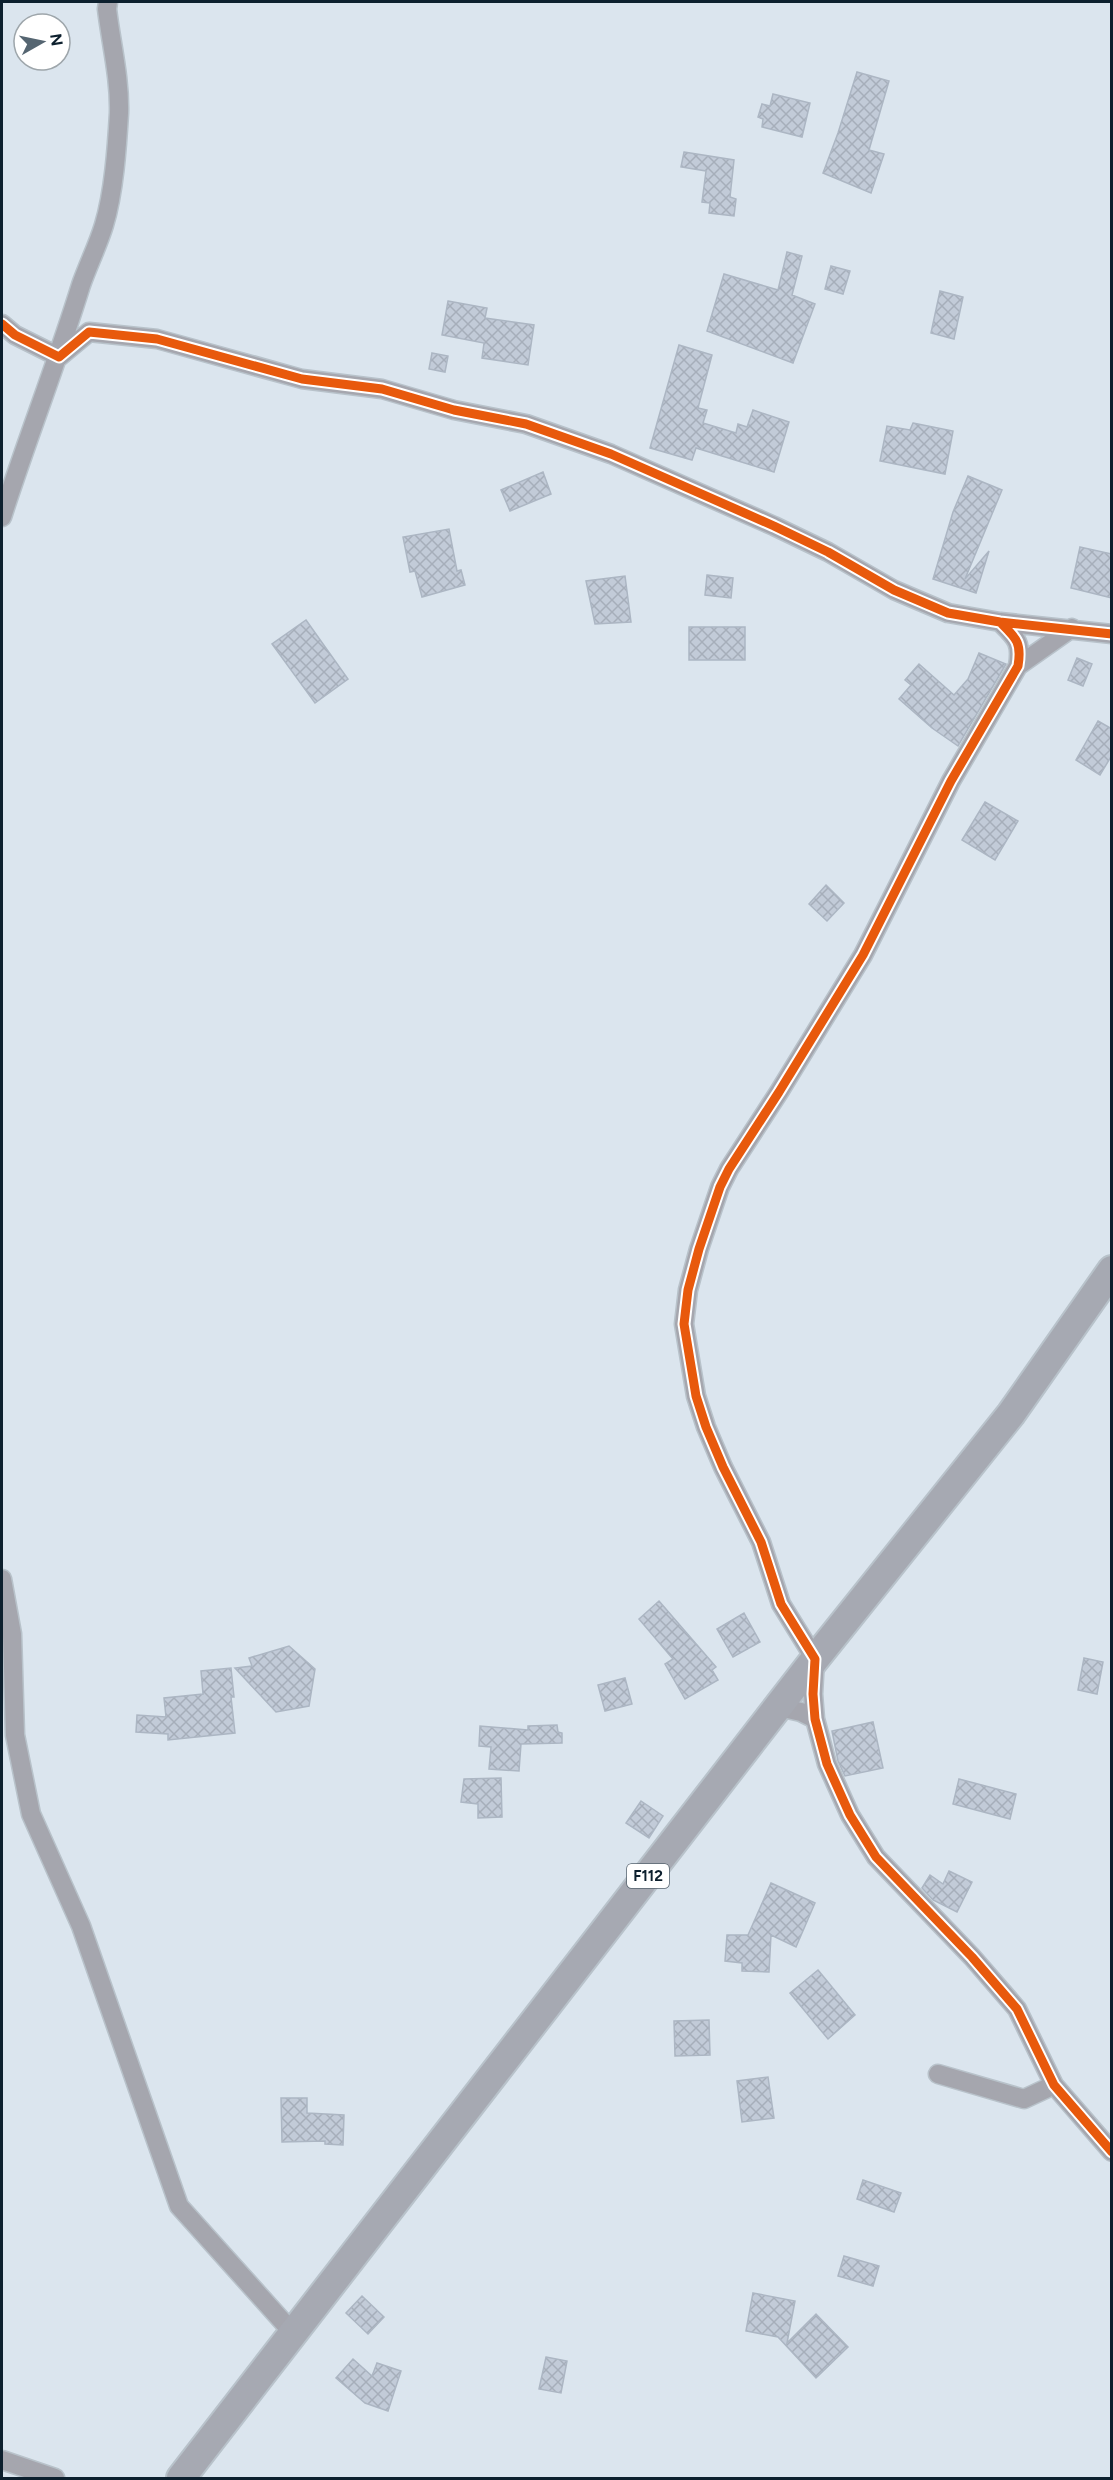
<svg xmlns="http://www.w3.org/2000/svg" width="1113" height="2480" font-family="Figtree,sans-serif">
<style>
.building{fill:url(#building-cross-hatch);stroke:#acb6c3;stroke-width:1.5}
.lines{fill:none;stroke-linecap:round;stroke-linejoin:round}
.street-casing{stroke:#b8c2ca;stroke-width:21}
.primary-casing{stroke:#b8c2ca;stroke-width:32}
.street{stroke:#a5a6ae;stroke-width:18}
.primary{stroke:#a6a9b2;stroke-width:28}
.cycleway-casing{stroke:#fff;stroke-width:13}
.cycleway{stroke:#e8590c;stroke-width:9}
.labels{text-anchor:middle;stroke-width:6;stroke-linejoin:round;paint-order:stroke}
.shield{fill:#fff;stroke:#56636d;stroke-width:1.5}
.shield-label{font-size:15px;font-weight:bold;fill:#0d202e}
</style>
<defs>
<pattern id="building-cross-hatch" width="8" height="8" patternUnits="userSpaceOnUse" patternTransform="scale(1.5)"><rect width="8" height="8" fill="#c2cbd8"/><path d="M0 0l8 8M0 8l8-8" fill="none" stroke="#a6aeba"/></pattern>
</defs>
<rect width="100%" height="100%" fill="#dbe5ee"/>
<path class="building" d="M857 72 889 81 869 150 884 154 871 193 823 173 838 133Z
M773 94 810 103 802 137 762 127 763 119 758 117 762 104 770 106Z
M684 152 734 160 730 197 736 199 734 216 709 213 710 203 702 202 706 171 681 167Z
M787 252 802 256 792 295 815 304 793 363 707 331 724 274 778 290Z
M831 266 850 271 843 294 825 289Z
M940 291 963 297 954 339 931 333Z
M448 301 487 308 485 318 534 325 528 365 482 358 484 343 442 335Z
M679 345 712 355 698 408 707 410 703 423 736 433 738 424 747 427 753 410 789 422 774 472 696 448 692 460 650 448Z
M432 353 448 356 445 372 429 369Z
M913 423 953 431 945 474 880 461 887 426 910 430Z
M543 472 551 494 510 511 501 490Z
M968 476 1002 490 965 579 989 551 976 593 933 579 953 512Z
M449 529 457 571 461 570 465 585 422 597 415 571 410 572 403 537Z
M1080 547 1112 554V598L1071 588Z
M707 575 733 578 731 598 705 595Z
M625 576 631 622 595 624 586 581Z
M306 620 348 679 315 703 272 644Z
M689 627H745V660H689Z
M979 653 1006 664 958 746 932 728 899 699 911 685 905 680 919 664 954 695 968 679Z
M1077 658 1092 664 1083 686 1068 680Z
M1098 721 1112 729V755L1100 775 1076 760Z
M985 802 1018 821 995 860 962 840Z
M826 885 844 903 827 921 809 904Z
M659 1601 716 1667 712 1670 718 1680 685 1699 665 1664 673 1659 639 1619Z
M744 1613 760 1642 733 1657 717 1629Z
M289 1646 315 1669 309 1706 276 1712 235 1668 252 1666 249 1658Z
M1084 1658 1103 1662 1097 1694 1078 1690Z
M231 1668 234 1697H231L235 1733 168 1740V1734L136 1732 137 1715 166 1717 164 1698 203 1694 201 1671Z
M625 1678 632 1704 605 1711 598 1685Z
M873 1722 883 1768 845 1776 838 1761 832 1731Z
M557 1725 558 1732 562 1733V1743L521 1744 519 1771 489 1769 491 1747 479 1746 480 1726 528 1730V1726Z
M501 1778 502 1817 478 1818V1804L461 1802 464 1779Z
M959 1779 1016 1794 1010 1819 953 1804Z
M641 1801 663 1816 649 1838 626 1823Z
M949 1871 972 1882 957 1912 933 1900 922 1888 930 1875 943 1884Z
M771 1883 815 1903 796 1947 771 1935 769 1972 742 1971V1963L725 1961 727 1935H748Z
M818 1970 855 2015 828 2039 790 1993Z
M709 2020 710 2055 675 2056 674 2021Z
M768 2077 774 2118 742 2122 737 2081Z
M281 2098H307V2113L344 2115 343 2145 325 2144V2141L282 2142Z
M863 2180 901 2193 894 2212 857 2199Z
M844 2256 879 2266 873 2286 838 2276Z
M753 2293 795 2301 787 2343 816 2314 848 2347 816 2378 778 2337 746 2331Z
M362 2296 384 2317 368 2334 346 2313Z
M546 2357 567 2361 561 2393 539 2389Z
M353 2359 372 2376 377 2363 401 2371 388 2411 365 2403 336 2378Z"/>
<g class="lines">
<g class="street-casing">
<path id="street" d="M2 324 15 335 59 357 89 332 157 339 302 379 382 389 454 410 526 424 611 454 774 526 828 552 894 590 948 613 1000 622 1112 634
M2 517C27 439 57 363 81 285 88 265 98 245 104 225 114 192 117 147 119 113 120 78 111 43 107 9L108 2
M1000 622C1016 638 1022 642 1018 666L951 781 863 955 779 1092 729 1169 720 1187 699 1249 688 1290 684 1324 696 1396 706 1427 723 1467 761 1542 781 1604 815 1659 813 1694 815 1719 827 1764 850 1815 876 1857 972 1957 1017 2009 1054 2085 1112 2152
M1018 666 1072 628
M2 1579 12 1634 15 1735 31 1814 81 1926 179 2206 293 2333
M779 1707 801 1712 815 1719
M938 2074 1024 2099 1054 2085
M2 2460 55 2478"/>
</g>
<g class="primary-casing">
<path id="primary" d="M181 2478 815 1659 1011 1414 1112 1270"/>
</g>
<use href="#street" class="street"/>
<use href="#primary" class="primary"/>
<g class="cycleway-casing">
<path id="cycleway" d="M2 324 15 335 59 357 89 332 157 339 302 379 382 389 454 410 526 424 611 454 774 526 828 552 894 590 948 613 1000 622 1112 634
M1000 622C1016 638 1022 642 1018 666L951 781 863 955 779 1092 729 1169 720 1187 699 1249 688 1290 684 1324 696 1396 706 1427 723 1467 761 1542 781 1604 815 1659 813 1694 815 1719 827 1764 850 1815 876 1857 972 1957 1017 2009 1054 2085 1112 2152"/>
</g>
<use href="#cycleway" class="cycleway"/>
</g>
<g class="labels">
<rect class="shield" x="627" y="1864" width="42" height="24" rx="4.5"/>
<g class="shield-label">
<text x="648" y="1881">F112</text>
</g>
</g>
<rect width="1113" height="2480" fill="none" stroke="#0d202e" stroke-width="6"/>
<g transform="translate(42 42) rotate(81)"><circle r="28" fill="#ffffff" stroke="#9ea6ab" stroke-width="1.5"/>
<path d="M0-4.5L10 22L0 15L-10 22Z" fill="#556571"/>
<text y="-9" font-size="16" font-weight="bold" text-anchor="middle" fill="#0d202e">N</text>
</g>
</svg>
